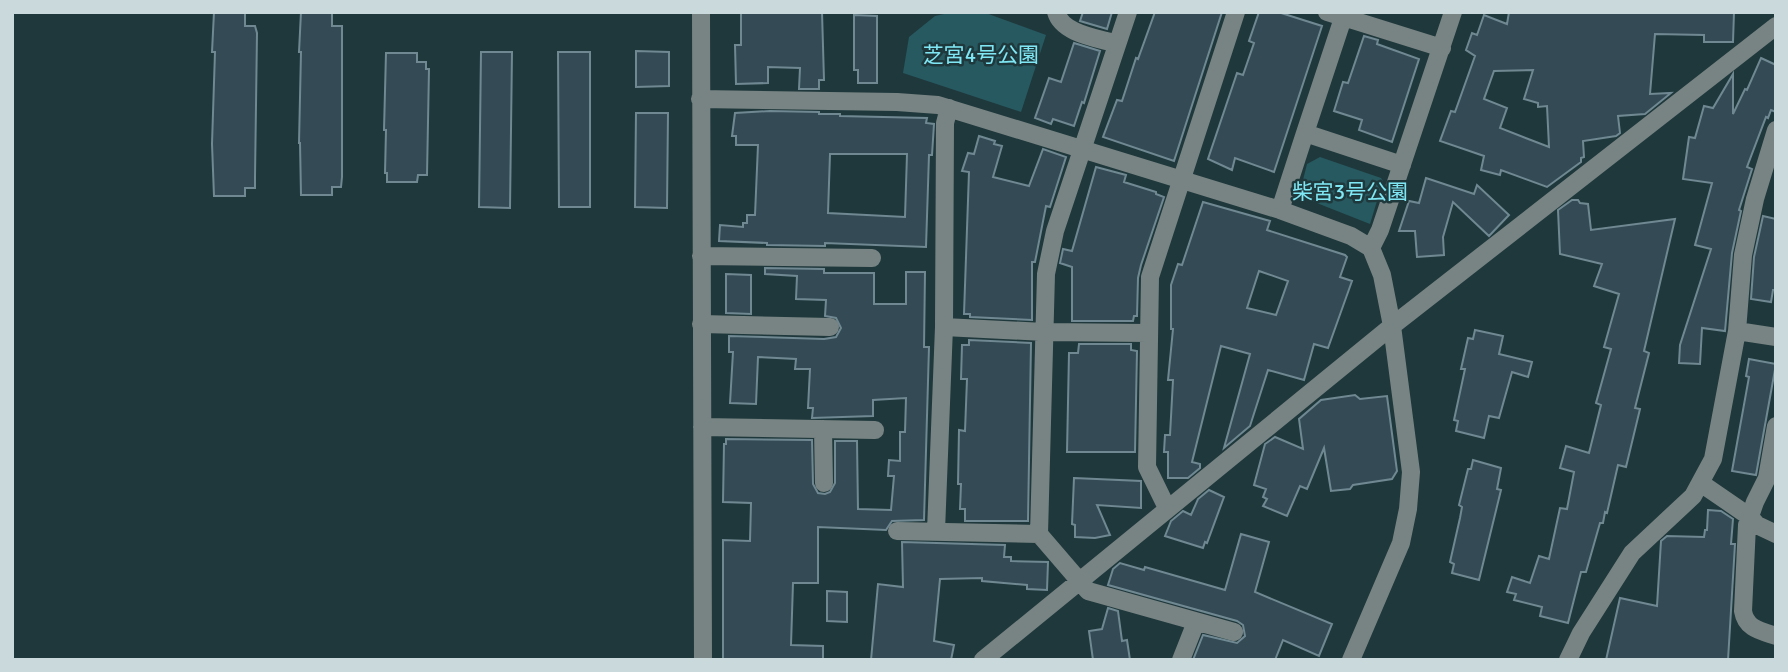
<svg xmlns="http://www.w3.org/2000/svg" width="1788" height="672" font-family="Signika,'Noto Sans JP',sans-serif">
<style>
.green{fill:#275960}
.building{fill:#344b55;stroke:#6f8892;stroke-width:2;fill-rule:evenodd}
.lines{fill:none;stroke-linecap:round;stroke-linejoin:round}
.minor{stroke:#788483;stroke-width:18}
.labels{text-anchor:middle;stroke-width:5;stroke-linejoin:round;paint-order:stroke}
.park-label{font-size:21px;fill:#7fe7f4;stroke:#1f383c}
</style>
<rect width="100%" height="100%" fill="#1f383c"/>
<path class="green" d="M953 12H983L1046 35 1021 112 903 73 909 37 935 16Z
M1320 157 1381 178 1383 181 1370 224 1299 196 1307 164Z"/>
<path class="building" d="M214 12H245V26H255L257 33 255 177V188H245V196H214L212 144 215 52H212Z
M301 12H332V26H342V177L341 187H332V195H301L300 143H299L301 52H299Z
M741 12H822L824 80H819V89H799L800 68 768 67V83L736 84 735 45H741Z
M1083 12H1112L1107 29 1080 21Z
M1155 12H1222L1174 161 1103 137 1117 100 1122 101 1136 58 1138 59Z
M1259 12H1278L1322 26 1274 172 1235 158 1232 170 1208 159 1237 73 1243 75 1254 43 1249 41Z
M1509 12H1734L1733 42H1704V35L1655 34 1650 94 1671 93 1645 114 1618 116 1620 133 1616 136 1583 141 1584 157 1581 158V162L1547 187 1501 170 1500 175 1481 170 1484 156 1440 141 1451 111 1455 112 1475 56 1466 50 1472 33 1477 35 1484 15 1507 24ZM1533 70 1524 99 1538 103V107L1547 106 1549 147 1500 128 1507 108 1484 99 1494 71Z
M854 15 877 16V83H858V70H854Z
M1364 36 1378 40 1377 44 1419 59 1392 142 1359 130 1362 120 1334 111 1343 82 1348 83Z
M1074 43 1100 51 1084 103 1082 102 1074 126 1053 119 1051 124 1035 118 1049 78 1061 82Z
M636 51 669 52V86L636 87Z
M481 52H512L510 208 479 207Z
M558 52H590V207H559Z
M386 53H417V62H426V69H429L427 175H418L417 182H387V173H385L386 130H384Z
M1761 58 1776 65V112L1771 110 1768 118 1766 117 1747 167 1752 169 1739 210 1741 211 1732 253 1725 331 1702 328 1700 364 1679 363 1680 345 1711 249 1695 245 1712 183 1683 179 1689 137 1695 138 1704 106 1713 108 1733 74V114L1745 89 1747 90Z
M770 111 819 112V114H840V116L927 118 926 123 934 124 932 155H929L926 247 825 243V246L767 245V243L719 241 720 225 743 227V223H747V215H755L758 145H736V136H732L735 113ZM830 154H907L905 217 828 213Z
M636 113H668L667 208 635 207Z
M979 136 995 141 994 144 1002 146 993 177 1029 186 1043 149 1066 157 1050 207 1046 206 1035 262H1032V320L970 317V314H964L969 172 962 171 968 153 974 154Z
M1096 167 1126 175 1124 182 1156 192V194L1164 197 1141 265 1138 278 1137 316H1134L1133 321H1072V267L1060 263 1063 249 1072 251Z
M1426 178 1474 194 1477 185 1509 215 1489 236 1453 202 1443 237 1444 255 1417 257 1415 231H1399L1409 201 1419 203Z
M1572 200H1578L1580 203 1588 204 1591 230 1675 219 1644 351 1649 353 1635 408 1640 409 1626 467 1618 465 1607 513 1605 512 1603 523H1600L1586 572H1581L1568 623 1540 616 1542 607 1514 600 1516 594 1507 592 1512 577 1530 583 1539 556 1549 559 1560 508 1567 509 1574 472 1560 468 1566 446 1589 453 1601 405 1596 403 1611 349 1604 347 1619 294 1594 286 1602 264 1560 254 1558 210Z
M1203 202 1270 221 1267 230 1345 255 1347 257 1340 277 1352 281 1328 348 1314 344 1304 380 1268 370 1250 426 1224 448 1250 354 1221 346 1192 462 1200 464V468L1188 478H1168V452H1164L1165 435H1170L1173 380H1168L1173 329H1171V285L1178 264 1182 265ZM1259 271 1288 281 1276 315 1247 308Z
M1763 216 1776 219V290H1773L1771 302 1751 299 1754 257Z
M765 268 824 269V273H874V304H906V272H925L924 347H929L924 520 892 521 886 530 818 527V583H793L791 645 823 646V660H723V540L750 541 751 503 723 502 724 444H726V439L812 440 813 484 818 493 825 494 830 492 835 483V441H857L858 509 891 510 894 476H888L889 460 900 461V432H905L906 398 873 400V416L812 418 813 408H808L810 369H795L796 359 758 357 756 404 730 403 733 352H729V336L824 339 836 337 841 328 836 318 825 316 826 300 796 299 797 276 765 274Z
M726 274 751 275V314L726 313Z
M1475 330 1503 336 1499 354 1532 362 1528 377 1512 372 1499 418 1489 416 1484 438 1456 431 1458 421 1454 420 1465 369H1461L1468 338 1473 339Z
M969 340 1031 343 1028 521H965V509H960L961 484H958L959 430 965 431 967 379H961L962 345H969Z
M1079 344H1131V350L1137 351 1135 452H1067L1069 353H1078Z
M1749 359 1776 364 1756 475 1732 471 1749 377 1746 376Z
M1355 395 1360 399 1387 396 1397 471 1392 479 1353 485 1350 489 1331 491 1324 448 1307 489 1300 486 1287 516 1263 506 1267 499 1263 497 1266 489 1254 485 1265 444 1275 437 1303 449 1299 419 1321 400Z
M1473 460 1501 468 1497 489 1501 490 1479 580 1452 573 1454 564 1450 562 1460 518 1462 507 1459 505 1468 469H1471Z
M1074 478 1141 481V508L1097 505 1110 535 1095 538 1075 537V525L1072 524Z
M1209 490 1224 497 1207 543 1205 542 1203 548 1165 536 1171 521 1183 511 1191 515 1198 499Z
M1708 510 1721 511 1733 519 1731 544H1735L1728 660H1606L1620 598 1657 606 1661 541 1667 536 1704 537 1705 530H1707Z
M1241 534 1269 542 1255 592 1332 624 1319 656 1283 640 1275 660H1193L1203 635 1237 643 1245 636 1243 625 1237 621 1108 585 1113 569 1120 563 1144 570 1145 567 1225 590Z
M902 542 1005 545 1004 557H1011V561L1048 562 1047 590 1027 589V585L982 581V578L940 579 934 641 954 645 951 660H871L878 584 903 587Z
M827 591 847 592V622L827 621Z
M1108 608 1118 611 1122 641 1127 640 1130 660H1093L1089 631 1102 629Z"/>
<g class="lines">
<path class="minor" d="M701 12 703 660
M1056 12C1062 34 1098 38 1117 44
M1128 12 1055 231 1046 274 1039 534 1088 591 1234 632
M1327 12 1442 48
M700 99 897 102 938 105 1280 210 1351 236 1371 248 1382 275 1392 326 1411 472 1408 509 1401 543 1351 660
M1305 133 1345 12
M1280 210 1305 133 1402 165
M1371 248 1380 230 1453 12
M701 256 872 258
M701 324 830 327
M944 327 1044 332 1148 333
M1737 331 1776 337
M1776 426 1767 478 1755 502 1747 525 1743 611C1746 629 1761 631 1776 636
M702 427 875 430
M823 429 824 483
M1702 484 1750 517 1757 525 1776 534
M1167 508 1147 467 1150 277 1236 12
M897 531 1039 534
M936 531 944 327 945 123 949 108
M983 660 1392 326 1776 26
M1181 660 1196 622
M1568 660 1581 633 1632 553 1693 496 1713 459 1737 331 1743 255 1755 199 1776 130"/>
</g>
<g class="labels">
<g class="park-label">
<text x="981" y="62">芝宮4号公園</text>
<text x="1350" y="199">柴宮3号公園</text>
</g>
</g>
<rect width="1788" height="672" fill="none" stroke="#cad9db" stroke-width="28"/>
</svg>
